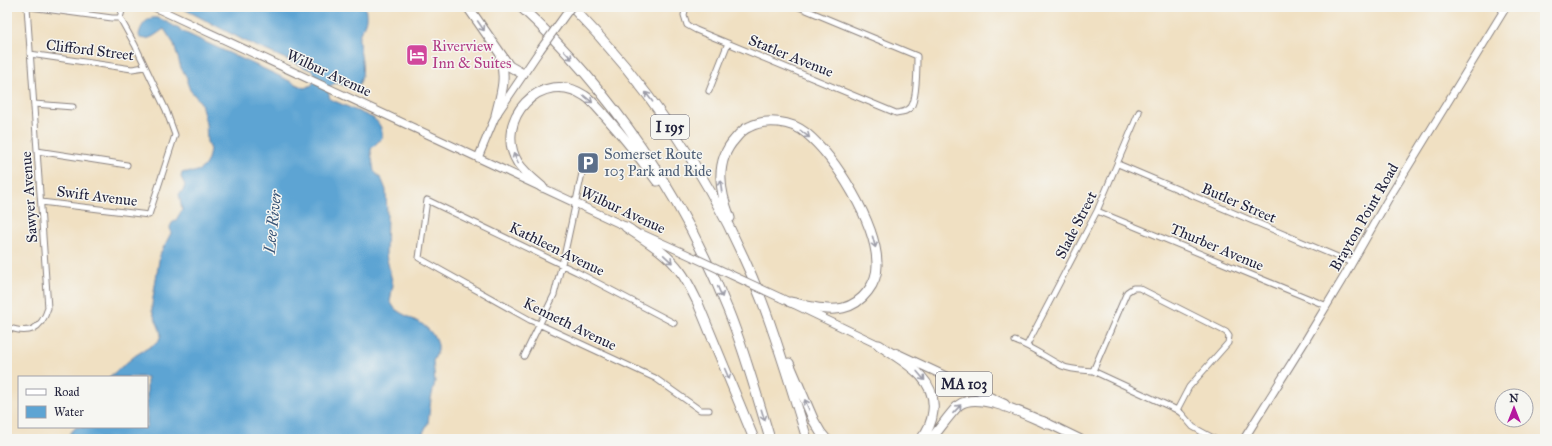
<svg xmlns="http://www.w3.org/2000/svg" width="1552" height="446" font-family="'IM FELL Great Primer',serif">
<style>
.water{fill:#5da4d3;stroke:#406387}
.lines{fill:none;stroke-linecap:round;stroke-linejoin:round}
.street-casing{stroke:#89817e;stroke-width:7}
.secondary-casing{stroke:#89817e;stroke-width:9}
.primary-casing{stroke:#89817e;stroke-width:10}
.highway-casing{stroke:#89817e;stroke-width:11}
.street{stroke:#fff;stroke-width:5}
.secondary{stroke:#fff;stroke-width:7}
.primary{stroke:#fff;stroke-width:8}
.highway{stroke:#fff;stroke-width:9}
.secondary-bridge-casing{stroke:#89817e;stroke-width:9;stroke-linecap:butt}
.secondary-bridge{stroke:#fff;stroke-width:7}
.oneway{stroke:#9c9ca7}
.labels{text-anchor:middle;stroke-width:3;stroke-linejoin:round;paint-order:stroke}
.shield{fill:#f6f6f2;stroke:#626272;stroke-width:1}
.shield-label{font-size:14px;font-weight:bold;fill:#22223b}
.hotel-label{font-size:15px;fill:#b23c85;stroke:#f6f6f2;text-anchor:start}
.street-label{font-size:15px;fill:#22223b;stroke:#f6f6f2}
.service-label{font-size:15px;fill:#4e5e75;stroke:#f6f6f2;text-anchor:start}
.water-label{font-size:16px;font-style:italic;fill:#3a5678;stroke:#f6f6f2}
</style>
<rect width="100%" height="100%" fill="#f6f6f2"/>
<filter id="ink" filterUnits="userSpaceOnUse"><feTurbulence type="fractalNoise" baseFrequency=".025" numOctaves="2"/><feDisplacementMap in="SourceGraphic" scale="8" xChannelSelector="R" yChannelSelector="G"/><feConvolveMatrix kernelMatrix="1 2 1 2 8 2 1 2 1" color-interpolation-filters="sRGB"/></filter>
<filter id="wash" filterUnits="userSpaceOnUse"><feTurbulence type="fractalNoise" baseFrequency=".012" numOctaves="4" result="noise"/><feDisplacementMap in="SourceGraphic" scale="16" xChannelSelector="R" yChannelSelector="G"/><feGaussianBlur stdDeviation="0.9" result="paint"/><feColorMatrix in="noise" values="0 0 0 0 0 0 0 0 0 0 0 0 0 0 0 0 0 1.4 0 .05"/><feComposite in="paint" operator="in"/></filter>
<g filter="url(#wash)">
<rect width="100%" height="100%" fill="#f0e0c2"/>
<path class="water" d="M180 7H365C366 12 367 17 365 23 363 29 358 34 359 40 360 58 368 73 356 89 348 90 334 76 329 89 328 93 329 95 330 99L373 118C380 123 383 130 382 138L371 149V152L374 171 382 180 386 190 387 215 386 255 393 285 390 301 395 309 401 313 422 324 429 330 436 339 438 345V351L433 361 435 382 431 399 428 423 420 439H65L76 427H147V377H109L136 355 158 342 161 335 160 330 152 311V304L160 254 171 233 170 227 172 223 176 220 182 210 179 194 183 191 185 185 181 177 182 173C186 171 190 173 194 172 207 169 209 158 210 147L207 142 206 124 201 103 190 90 187 82V78L181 68 174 44 164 29C156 34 150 41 140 38L139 35C140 26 148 16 157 18 167 20 180 31 190 35 228 53 266 69 304 88L312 85 316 77 313 71 247 42Z"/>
</g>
<g filter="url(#ink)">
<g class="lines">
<g class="street-casing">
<path id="street" d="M30 7 112 18H120
M686 7 684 15 687 25 696 30 896 113C902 112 907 112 911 107 917 99 917 67 917 56L799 7
M30 54 132 69 145 67
M709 91 728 43
M34 104 73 107
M37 151 127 165
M1118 164 1352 263
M41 202 149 215 175 135 166 110 135 45 120 18 123 7
M1097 211 1327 306
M674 323 577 272 427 200 419 258 530 320 655 378 700 410H709
M7 327C29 335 41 330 48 308L27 7
M1015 341C1032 347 1046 358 1062 366 1071 370 1082 370 1093 371L1175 409 1181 413 1193 427 1215 439
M1027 345 1097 211 1139 112
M524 356 554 295 565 252 584 164
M1093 371 1127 292 1133 288H1139L1226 332 1229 336 1228 343 1189 387 1177 410"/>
</g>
<g class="secondary-casing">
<path id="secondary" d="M154 7 631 229
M478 158 496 115 540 50
M642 234 682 252
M781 298 879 345
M1244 439 1304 343 1345 275 1387 201 1506 7"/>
</g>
<g class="primary-casing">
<path id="primary" d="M896 353 1005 404
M1043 421 1080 439"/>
</g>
<g class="highway-casing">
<path id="highway" d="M468 7 509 66 523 74
M521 7C612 91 682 195 728 310 745 352 757 396 770 439
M572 7C654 91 719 191 762 301 779 346 793 393 807 439
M496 115C501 95 507 77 500 58
M542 187C534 180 524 172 518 163 492 121 542 66 585 96 593 101 599 110 606 117 624 137 641 159 657 181
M730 218C720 192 714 162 735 139 739 134 743 129 749 127 766 118 791 121 806 133 836 158 876 223 877 263 878 283 863 303 843 308 826 312 806 305 790 302
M626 227C645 240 666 252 680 271 687 280 692 291 697 301L754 439
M879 345C902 361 937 377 933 411 932 421 928 431 921 439
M789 363 814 421 821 433 826 439
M931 439C939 430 951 412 959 405 978 390 1028 416 1048 424"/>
</g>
<use href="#street" class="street"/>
<use href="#secondary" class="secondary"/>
<use href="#primary" class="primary"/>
<use href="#highway" class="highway"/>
<g class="secondary-bridge-casing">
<path id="secondary-bridge" d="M540 50 571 7
M682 252 781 298"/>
</g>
<use href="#secondary-bridge" class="secondary-bridge"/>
</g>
<defs><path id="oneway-shaft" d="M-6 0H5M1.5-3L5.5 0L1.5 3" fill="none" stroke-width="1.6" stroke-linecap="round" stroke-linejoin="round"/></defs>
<g class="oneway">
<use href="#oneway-shaft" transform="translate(481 26) rotate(56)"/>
<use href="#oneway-shaft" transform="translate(568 55) rotate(47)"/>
<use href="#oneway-shaft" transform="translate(649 97) rotate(-127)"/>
<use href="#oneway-shaft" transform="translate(588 99) rotate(39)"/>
<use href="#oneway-shaft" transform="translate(805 134) rotate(38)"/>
<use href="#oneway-shaft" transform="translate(516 158) rotate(-113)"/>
<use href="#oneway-shaft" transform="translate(721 186) rotate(-97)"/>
<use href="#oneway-shaft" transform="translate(874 242) rotate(75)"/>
<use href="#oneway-shaft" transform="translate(668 259) rotate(43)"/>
<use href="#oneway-shaft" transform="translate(720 292) rotate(67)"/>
<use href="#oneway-shaft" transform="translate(727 374) rotate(67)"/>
<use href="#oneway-shaft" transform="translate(921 376) rotate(50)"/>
<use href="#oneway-shaft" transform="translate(807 405) rotate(-113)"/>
<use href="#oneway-shaft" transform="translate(957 409) rotate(-47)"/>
<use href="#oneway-shaft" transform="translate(763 415) rotate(73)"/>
</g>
</g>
<defs>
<g id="hotel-square" transform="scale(1.15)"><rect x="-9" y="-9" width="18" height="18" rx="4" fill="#d1479c" stroke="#f6f6f2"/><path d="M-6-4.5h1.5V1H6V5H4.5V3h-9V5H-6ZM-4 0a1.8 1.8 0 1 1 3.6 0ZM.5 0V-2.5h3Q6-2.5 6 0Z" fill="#fff"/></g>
<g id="parking-square" transform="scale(1.15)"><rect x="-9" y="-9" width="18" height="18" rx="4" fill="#5c6f8a" stroke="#f6f6f2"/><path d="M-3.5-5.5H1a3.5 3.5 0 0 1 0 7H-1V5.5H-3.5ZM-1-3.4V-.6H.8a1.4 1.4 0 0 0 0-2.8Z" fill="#fff"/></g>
</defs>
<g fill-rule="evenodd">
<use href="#hotel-square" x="417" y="55"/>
<use href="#parking-square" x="588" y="163"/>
</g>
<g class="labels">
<g class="shield">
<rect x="651" y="115" width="38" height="24" rx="3"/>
<rect x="936" y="372" width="56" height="24" rx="3"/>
</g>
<g class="shield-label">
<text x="670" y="132">I 195</text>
<text x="964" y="389">MA 103</text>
</g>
<g class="hotel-label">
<text x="432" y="51">Riverview<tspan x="432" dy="17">Inn &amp; Suites</tspan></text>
</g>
<g class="street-label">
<text transform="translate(90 50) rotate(7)" y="5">Clifford Street</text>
<text transform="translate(791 56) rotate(22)" y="5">Statler Avenue</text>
<text transform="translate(329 73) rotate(25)" y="5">Wilbur Avenue</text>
<text transform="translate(97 196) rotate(7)" y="5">Swift Avenue</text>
<text transform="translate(29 197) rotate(-94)" y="5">Sawyer Avenue</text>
<text transform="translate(1239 203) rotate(23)" y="5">Butler Street</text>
<text transform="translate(623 210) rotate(25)" y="5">Wilbur Avenue</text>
<text transform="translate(1364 217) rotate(-60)" y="5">Brayton Point Road</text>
<text transform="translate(1076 225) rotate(-63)" y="5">Slade Street</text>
<text transform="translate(1217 247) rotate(23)" y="5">Thurber Avenue</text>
<text transform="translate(557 249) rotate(26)" y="5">Kathleen Avenue</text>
<text transform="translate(570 324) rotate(26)" y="5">Kenneth Avenue</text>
</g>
<g class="service-label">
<text x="604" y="159">Somerset Route<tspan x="604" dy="17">103 Park and Ride</tspan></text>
</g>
<g class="water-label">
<text transform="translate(272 222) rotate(-84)" y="6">Lee River</text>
</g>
</g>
<rect width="1552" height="446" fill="none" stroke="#f6f6f2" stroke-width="24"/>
<rect x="18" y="376" width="130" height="52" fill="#f6f6f2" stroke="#a1a1a9"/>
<rect x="26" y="389" width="20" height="6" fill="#ffffff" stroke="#a1a1a9"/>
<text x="54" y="396" font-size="12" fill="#22223b">Road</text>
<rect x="26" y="406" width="20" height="12" fill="#5da4d3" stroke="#a1a1a9"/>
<text x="54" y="416" font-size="12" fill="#22223b">Water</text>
<g transform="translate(1514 408)"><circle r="19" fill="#f6f6f2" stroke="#a1a1a9"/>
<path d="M0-3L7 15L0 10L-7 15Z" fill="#b5179e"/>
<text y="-6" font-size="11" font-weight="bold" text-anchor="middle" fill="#22223b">N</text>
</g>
</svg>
